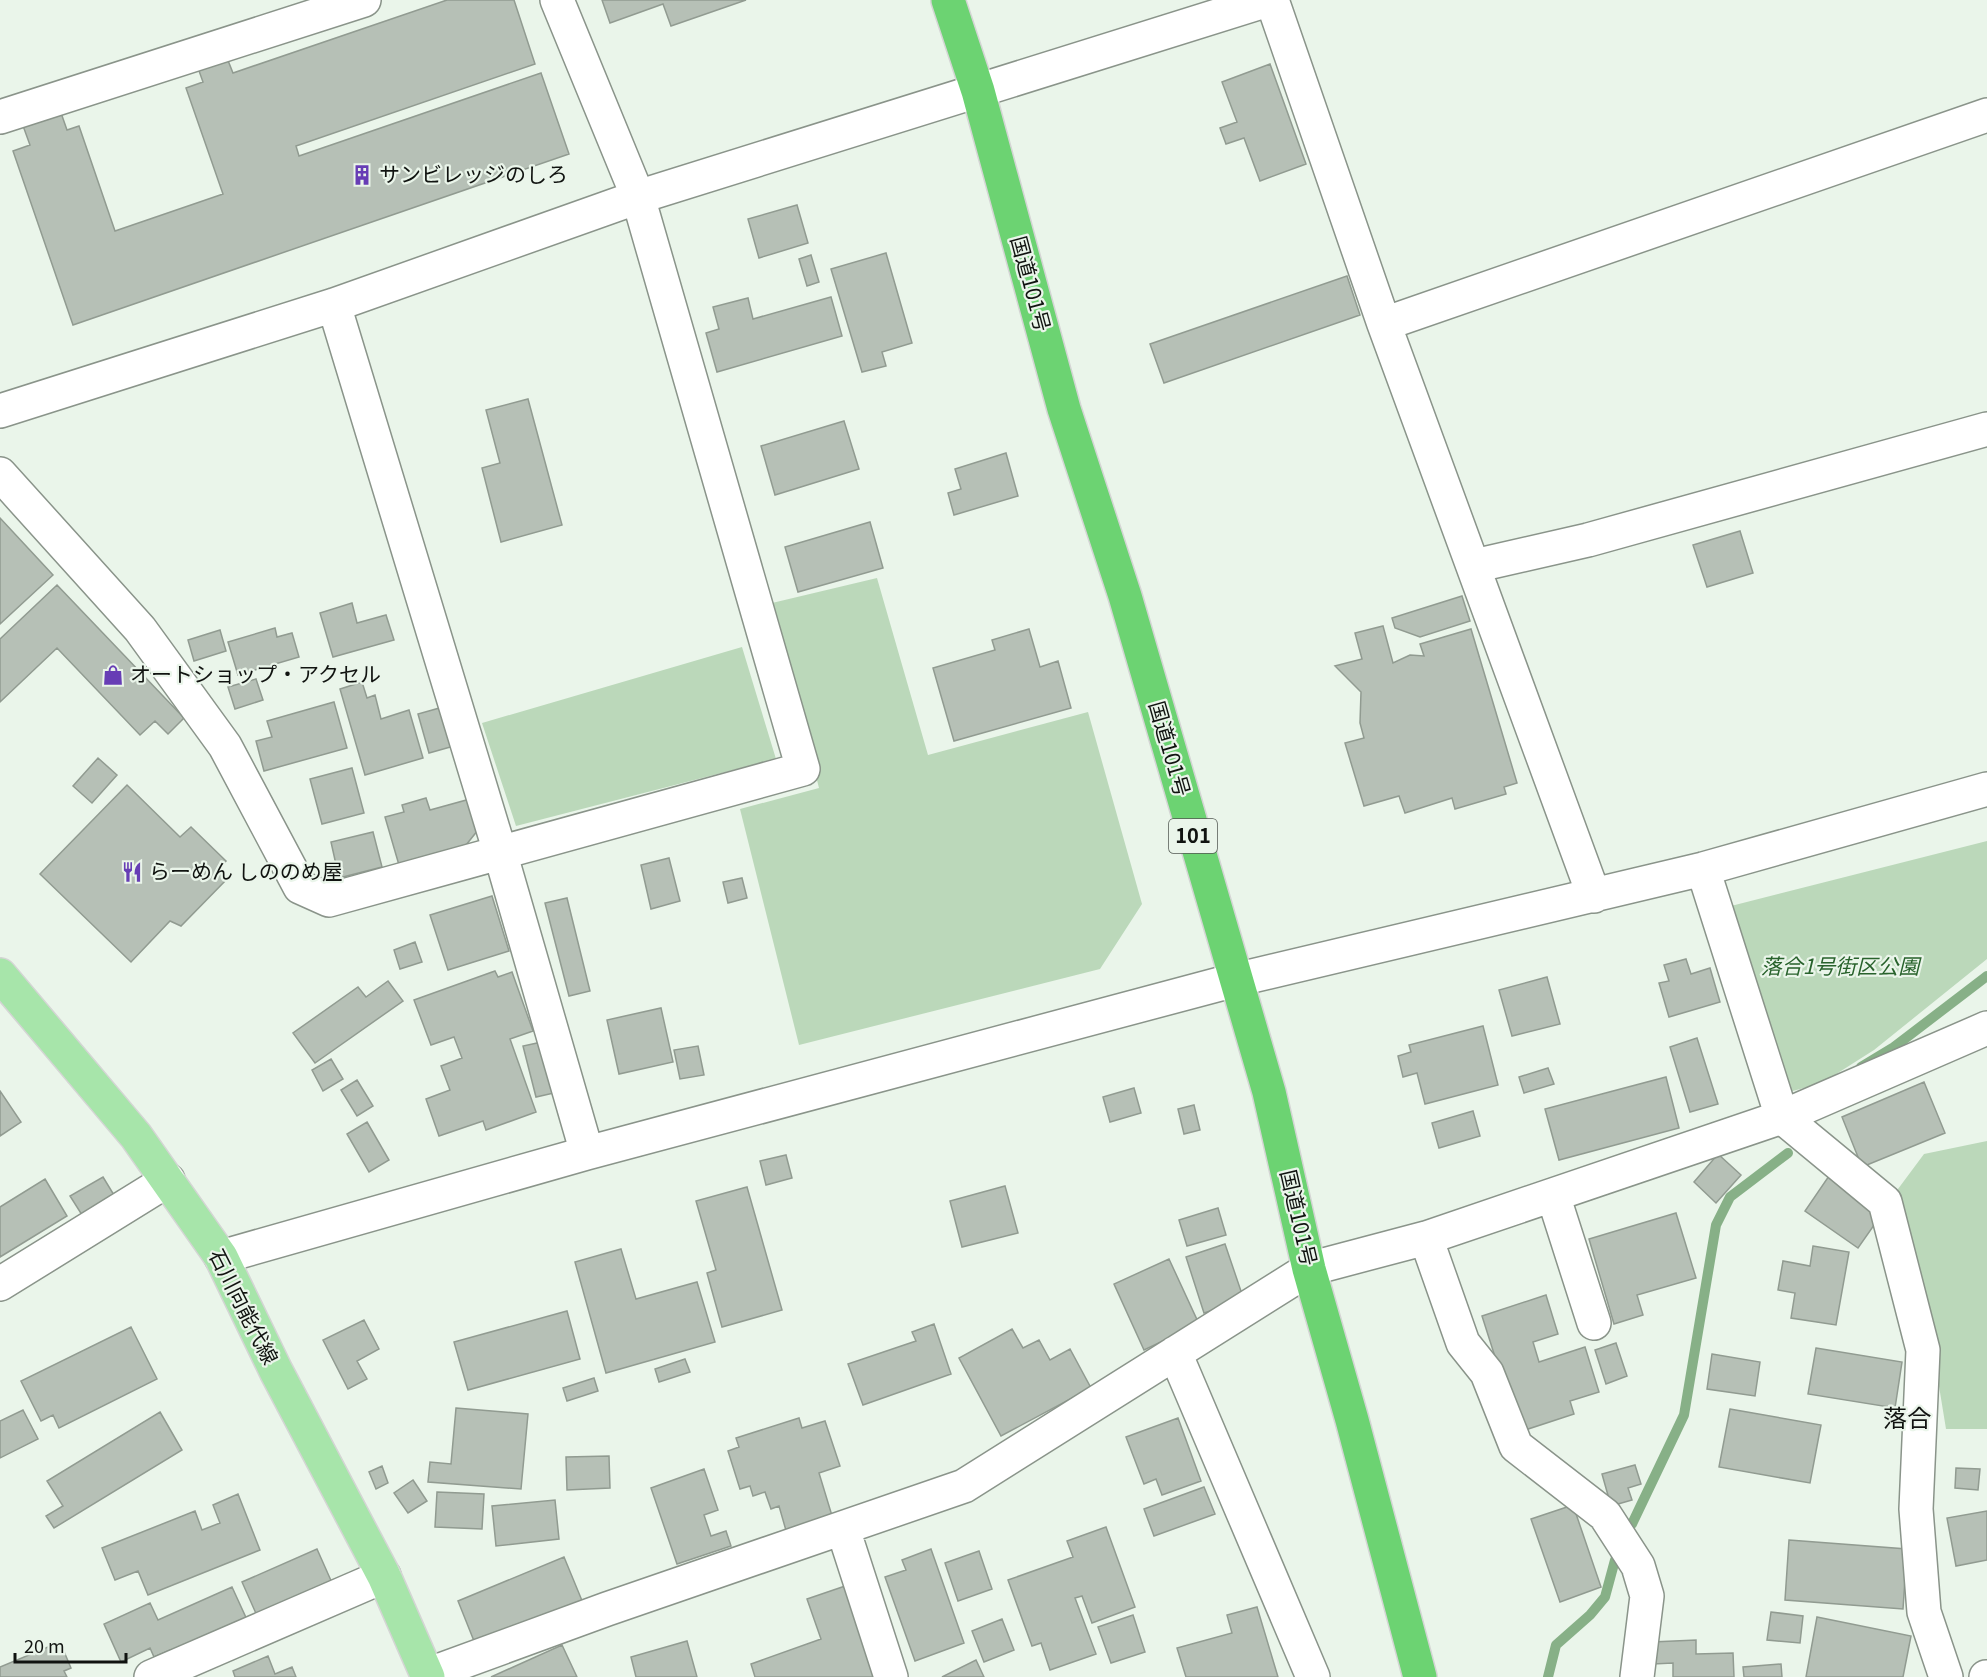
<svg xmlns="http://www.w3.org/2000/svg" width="1987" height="1677" font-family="Georgia,'Noto Sans JP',serif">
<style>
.green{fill:#bbd8ba}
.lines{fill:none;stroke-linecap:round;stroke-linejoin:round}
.stream{stroke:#87b087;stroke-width:10}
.building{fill:#b6c0b6;stroke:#919b91;stroke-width:1.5}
.minor-casing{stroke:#8a948a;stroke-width:36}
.major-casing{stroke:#d4d5d4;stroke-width:36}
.highway-casing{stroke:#d4d5d4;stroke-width:36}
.minor{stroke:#fff;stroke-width:33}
.major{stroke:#a7e5aa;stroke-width:33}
.highway{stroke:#6cd372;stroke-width:33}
.labels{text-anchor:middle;stroke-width:4.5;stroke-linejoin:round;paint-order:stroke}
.shield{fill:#eaf5ea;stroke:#515751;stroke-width:1.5}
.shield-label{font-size:20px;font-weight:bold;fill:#101310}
.poi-label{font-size:21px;fill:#101310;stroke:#eaf5ea;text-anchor:start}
.street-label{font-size:21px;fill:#101310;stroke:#eaf5ea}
.park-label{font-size:21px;font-style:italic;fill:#28622c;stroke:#eaf5ea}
.quarter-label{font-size:24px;fill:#101310;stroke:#eaf5ea}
</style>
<rect width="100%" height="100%" fill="#eaf5ea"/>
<path class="green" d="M877 578 928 755 1088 712 1142 904 1100 969 799 1045 740 809 819 788 772 603Z
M742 647 776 759 516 826 482 723Z
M1987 841V959L1874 1050 1822 1083 1789 1092 1731 906Z
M1987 1141V1429H1946L1930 1331 1898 1189 1924 1154Z"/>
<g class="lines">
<path class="stream" d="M1861 1067 1894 1047 1987 976
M1632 1524 1684 1415 1716 1225 1730 1197 1788 1153
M1548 1677 1556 1645 1590 1615 1605 1597 1615 1560"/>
</g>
<path class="building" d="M447 0H514L535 64 296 146 299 156 541 73 569 154 73 325 13 151 30 145 22 123 60 110 67 130 79 126 115 231 223 194 186 88 203 82 198 68 227 58 233 73Z
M602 0H746L671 26 663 4 610 23Z
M1270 64 1306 164 1260 181 1244 138 1226 144 1220 128 1237 122 1222 82Z
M797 205 808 243 759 258 748 219Z
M886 253 912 343 882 352 886 366 862 372 831 269Z
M811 255 819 282 807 286 799 259Z
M1347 276 1360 315 1164 383 1150 344Z
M831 297 842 336 717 372 706 333 719 329 713 307 748 298 753 319Z
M528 399 562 525 501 542 482 468 500 463 486 410Z
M844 421 859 469 775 495 761 446Z
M1006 453 1018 496 954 515 948 493 961 489 955 469Z
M0 518 53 575 0 624Z
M870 522 883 568 798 592 785 547Z
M1740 531 1753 573 1707 587 1693 545Z
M57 585 184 718 168 734 155 721 140 735 57 648 0 702V639Z
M1462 596 1470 621 1420 637 1395 628 1392 618Z
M352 603 357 623 386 615 394 640 333 657 320 613Z
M1383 626 1393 663 1410 655 1424 656 1420 644 1471 629 1517 783 1504 787 1506 794 1455 809 1452 798 1405 813 1399 796 1364 806 1345 743 1364 738 1360 723 1361 692 1335 666 1362 659 1355 633Z
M275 628 277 637 292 633 299 657 238 675 228 642Z
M1029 629 1040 667 1058 661 1071 708 954 741 933 668 995 650 992 640Z
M220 630 226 651 194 661 188 640Z
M256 679 263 700 235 709 228 687Z
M362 682 367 698 375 695 381 719 409 710 423 758 365 775 340 689Z
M334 702 347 748 264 771 256 741 272 737 267 721Z
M443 707 454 746 429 753 418 714Z
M98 758 117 775 92 803 73 786Z
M352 768 364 813 322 824 310 779Z
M127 785 180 837 191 827 226 861 219 869 228 878 181 926 170 921 131 962 40 874Z
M426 798 430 810 470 799 478 830 466 845 399 865 385 817 404 812 402 805Z
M373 832 382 867 339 878 331 842Z
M669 858 680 901 651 909 641 865Z
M742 878 747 898 728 903 723 882Z
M492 896 509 951 448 970 430 915Z
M567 898 590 991 569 996 545 903Z
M415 942 422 962 400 969 394 950Z
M1686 959 1691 974 1710 968 1720 1002 1669 1017 1659 983 1669 981 1664 965Z
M495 971 498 977 512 972 533 1031 510 1039 536 1112 486 1130 483 1121 439 1136 426 1099 450 1090 441 1066 462 1058 454 1037 431 1045 414 1000Z
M1547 977 1560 1024 1512 1036 1499 990Z
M388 981 403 1001 315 1063 293 1033 358 987 366 997Z
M661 1008 673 1062 619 1074 607 1020Z
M1483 1026 1498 1085 1425 1104 1417 1073 1403 1077 1398 1056 1411 1052 1409 1045Z
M1697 1038 1718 1104 1690 1112 1670 1047Z
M542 1042 554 1093 536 1097 523 1046Z
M698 1046 704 1075 680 1079 674 1050Z
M331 1059 343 1079 323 1091 312 1070Z
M1548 1068 1554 1084 1524 1093 1519 1077Z
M1666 1077 1679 1128 1559 1160 1545 1109Z
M357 1080 373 1106 357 1116 341 1090Z
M1924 1082 1945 1133 1862 1167 1842 1117Z
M1134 1088 1141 1113 1110 1122 1103 1097Z
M0 1091 21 1122 0 1136Z
M1194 1105 1200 1130 1184 1134 1178 1109Z
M1473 1111 1480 1136 1439 1148 1432 1123Z
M367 1122 389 1160 369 1172 347 1134Z
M1718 1154 1741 1175 1716 1203 1694 1182Z
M786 1155 792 1178 766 1185 760 1161Z
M1831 1173 1884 1211 1858 1248 1805 1211Z
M103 1177 114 1195 82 1215 70 1196Z
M45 1179 67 1216 0 1257V1207Z
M1005 1186 1018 1233 962 1247 950 1201Z
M747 1187 782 1310 722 1327 707 1273 716 1270 696 1201Z
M1218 1208 1226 1235 1187 1246 1179 1220Z
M1676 1213 1696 1278 1637 1295 1643 1315 1614 1324 1589 1239Z
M1225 1244 1244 1300 1204 1313 1186 1257Z
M1813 1246 1849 1252 1836 1325 1791 1318 1795 1293 1778 1290 1783 1261 1810 1266Z
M621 1249 636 1299 697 1282 715 1342 606 1373 575 1262Z
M1169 1259 1199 1324 1144 1350 1114 1284Z
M1546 1295 1558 1334 1533 1342 1539 1362 1585 1347 1599 1392 1570 1401 1574 1414 1519 1432 1482 1316Z
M567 1311 580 1359 468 1390 454 1342Z
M364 1320 379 1349 357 1361 367 1379 348 1389 323 1340Z
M934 1324 951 1374 863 1405 848 1364 916 1341 912 1332Z
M131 1327 157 1379 59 1428 53 1415 41 1421 21 1381Z
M1012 1329 1023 1348 1039 1340 1050 1360 1070 1349 1091 1388 1001 1436 959 1358Z
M1616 1343 1627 1376 1606 1384 1595 1350Z
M1816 1348 1902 1362 1895 1408 1808 1394Z
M1712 1354 1760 1362 1755 1396 1707 1389Z
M685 1359 690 1372 659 1382 655 1369Z
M594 1378 598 1391 567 1401 563 1388Z
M456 1408 528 1414 521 1489 428 1482 430 1462 451 1464Z
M1730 1409 1821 1425 1810 1483 1719 1467Z
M23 1410 38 1439 0 1458V1421Z
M160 1412 182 1450 54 1528 46 1516 63 1506 47 1481Z
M799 1418 802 1428 825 1421 840 1466 819 1473 833 1519 787 1534 779 1506 771 1509 765 1492 753 1496 750 1486 740 1489 728 1451 739 1447 736 1438Z
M1178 1418 1201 1481 1162 1495 1156 1479 1144 1484 1126 1437Z
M609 1456 610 1488 567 1490 566 1457Z
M1635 1465 1641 1484 1628 1488 1632 1500 1611 1506 1602 1474Z
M382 1466 388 1483 376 1489 369 1472Z
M1956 1468 1980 1469 1978 1490 1955 1488Z
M704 1469 718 1510 704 1515 711 1536 726 1531 731 1546 677 1564 651 1488Z
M413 1480 427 1501 408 1513 394 1493Z
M1204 1487 1215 1514 1154 1536 1144 1509Z
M437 1492 484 1494 482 1529 435 1527Z
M238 1494 260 1550 148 1595 138 1571 115 1580 102 1548 195 1511 202 1530 220 1523 213 1505Z
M555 1500 559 1539 496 1546 492 1506Z
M1573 1505 1601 1587 1560 1602 1531 1519Z
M1987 1511V1560L1956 1566 1947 1518Z
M1106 1527 1135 1607 1092 1623 1082 1596 1075 1598 1096 1654 1050 1670 1041 1643 1032 1646 1008 1580 1073 1557 1067 1541Z
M1789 1540 1907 1549 1903 1609 1785 1600Z
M317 1549 333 1585 258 1618 242 1582Z
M931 1549 964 1643 915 1661 885 1577 906 1570 902 1560Z
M979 1551 992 1589 958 1601 945 1563Z
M564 1557 583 1603 476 1646 458 1601Z
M851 1584 883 1677H755L751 1664 821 1639 807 1599Z
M232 1587 248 1622 173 1656 170 1650 154 1657 150 1648 121 1662 104 1624 150 1603 158 1620Z
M1257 1607 1278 1677H1186L1177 1648 1232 1633 1227 1615Z
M1771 1612 1803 1616 1800 1643 1767 1640Z
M1133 1615 1145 1652 1111 1663 1098 1627Z
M1817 1617 1911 1636 1903 1677H1806Z
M1002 1619 1014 1650 984 1662 972 1631Z
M1696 1640V1654L1733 1653 1734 1677H1673V1663L1653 1664 1652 1642Z
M687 1641 697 1677H636L631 1657Z
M60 1642 71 1668 64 1671 67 1677H0V1667Z
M562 1645 577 1677H491Z
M268 1656 275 1674 292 1667 296 1677H235L233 1671Z
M976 1660 984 1677H942Z
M1781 1664 1782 1677H1744L1743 1667Z"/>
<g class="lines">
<g class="minor-casing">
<path id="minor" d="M1272 0 1384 324 1594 896
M0 117 364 0
M334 305 500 852 587 1153
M1384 324 1987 115
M0 411 334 305 638 197 1268 0
M0 474 140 629 225 746 300 887 329 900 803 769 638 197 557 0
M1474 566 1588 540 1987 429
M1703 869 1782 1117 1885 1202 1923 1350 1916 1509 1924 1612 1946 1677
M1553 1195 1594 1323
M1426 1238 1463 1343 1487 1373 1516 1446 1605 1515 1638 1566 1647 1596 1637 1677
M221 1257 587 1153 1235 980 1703 869 1987 789
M0 1284 168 1180
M1175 1353 1313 1677
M843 1529 891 1677
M427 1675 607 1609 964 1486 1309 1269 1426 1238 1782 1117 1987 1028
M151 1677 384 1576
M1986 1677H1987"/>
</g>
<g class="major-casing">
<path id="major" d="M0 975 136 1136 221 1257 276 1371 384 1576 428 1677"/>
</g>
<g class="highway-casing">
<path id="highway" d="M948 0 978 91 1064 409 1125 596 1269 1092 1309 1269 1352 1420 1420 1677"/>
</g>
<use href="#minor" class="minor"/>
<use href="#major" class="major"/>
<use href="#highway" class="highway"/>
</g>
<defs>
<g id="building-bare" transform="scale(1.62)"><path d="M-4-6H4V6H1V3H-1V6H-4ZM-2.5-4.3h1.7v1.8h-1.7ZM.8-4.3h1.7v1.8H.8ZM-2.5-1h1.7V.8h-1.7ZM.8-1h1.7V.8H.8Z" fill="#673db5" stroke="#eaf5ea" stroke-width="2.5" paint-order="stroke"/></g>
<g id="shop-bare" transform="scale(1.62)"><path d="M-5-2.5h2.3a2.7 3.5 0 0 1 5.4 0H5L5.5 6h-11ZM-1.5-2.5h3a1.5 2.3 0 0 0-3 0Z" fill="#673db5" stroke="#eaf5ea" stroke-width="2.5" paint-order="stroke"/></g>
<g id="restaurant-bare" transform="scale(1.62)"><path d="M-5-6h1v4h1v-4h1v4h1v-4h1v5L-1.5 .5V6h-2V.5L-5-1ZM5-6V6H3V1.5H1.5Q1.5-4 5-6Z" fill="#673db5" stroke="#eaf5ea" stroke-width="2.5" paint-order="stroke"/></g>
</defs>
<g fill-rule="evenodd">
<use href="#building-bare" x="362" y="175"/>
<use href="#shop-bare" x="113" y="675"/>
<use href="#restaurant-bare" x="132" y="872"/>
</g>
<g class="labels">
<rect class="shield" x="1169" y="819" width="48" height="34" rx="4.5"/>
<g class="shield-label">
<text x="1193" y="843">101</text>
</g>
<g class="poi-label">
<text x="379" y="182">サンビレッジのしろ</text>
<text x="130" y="682">オートショップ・アクセル</text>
<text x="149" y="879">らーめん しののめ屋</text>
</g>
<g class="street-label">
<text transform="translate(1030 284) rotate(75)" y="7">国道101号</text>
<text transform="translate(1169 749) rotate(74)" y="7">国道101号</text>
<text transform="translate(1298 1218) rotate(77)" y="7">国道101号</text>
<text transform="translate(243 1307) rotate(63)" y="7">石川向能代線</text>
</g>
<g class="park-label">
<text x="1840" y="974">落合1号街区公園</text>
</g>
<g class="quarter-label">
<text x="1907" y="1427">落合</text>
</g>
</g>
<path d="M15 1653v9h111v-9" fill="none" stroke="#101310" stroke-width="3"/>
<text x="24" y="1653" font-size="18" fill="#101310" stroke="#eaf5ea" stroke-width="4.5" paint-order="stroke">20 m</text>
</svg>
